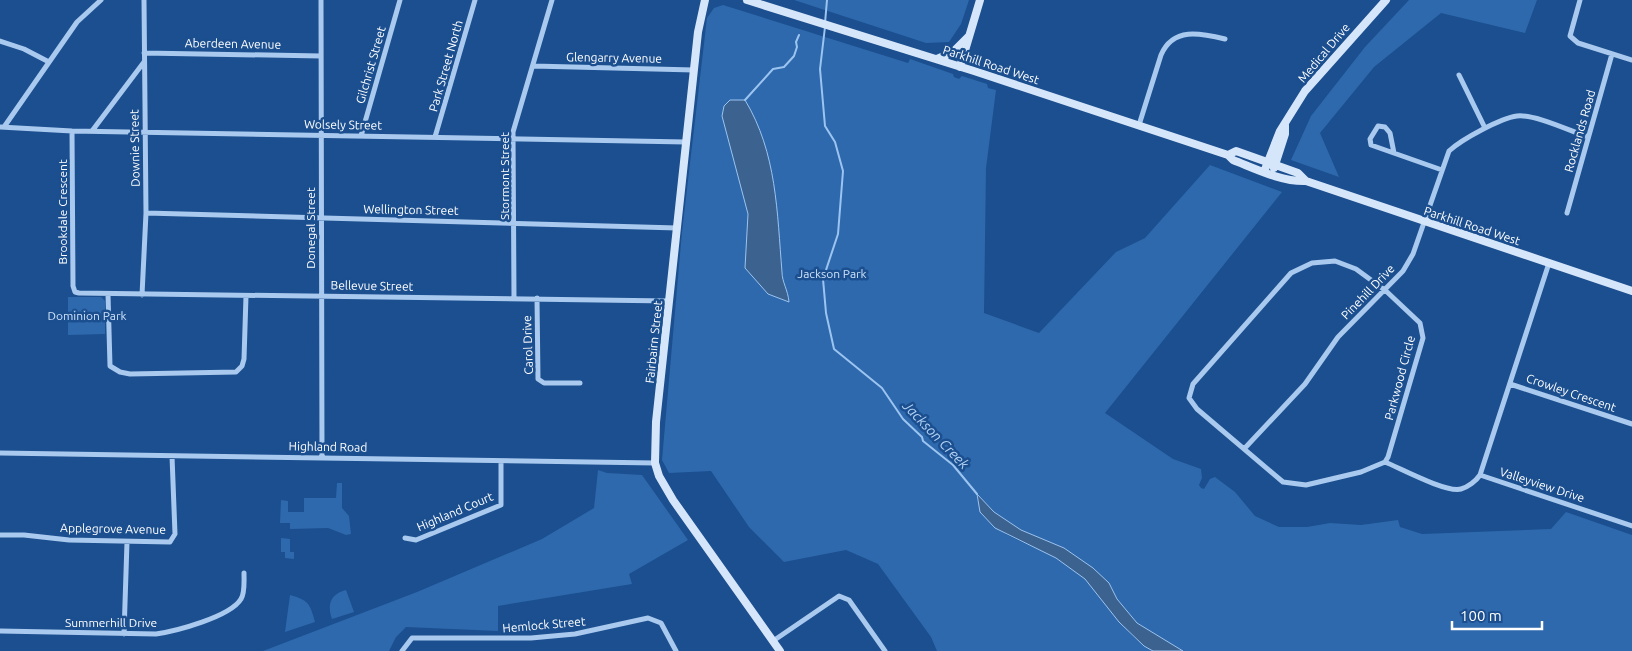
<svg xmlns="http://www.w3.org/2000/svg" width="1632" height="651" font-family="Ubuntu,sans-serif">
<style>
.green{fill:#2e69ad}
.water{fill:#3c6290;stroke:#9cc4f0}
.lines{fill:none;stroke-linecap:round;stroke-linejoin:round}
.stream{stroke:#9cc4f0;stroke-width:2}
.street{stroke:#a9c9ee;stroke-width:5}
.secondary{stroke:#d6e6fa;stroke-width:8}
.labels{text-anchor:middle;stroke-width:5;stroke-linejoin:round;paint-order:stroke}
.street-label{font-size:12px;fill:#fff;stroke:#1b4f8f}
.park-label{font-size:12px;fill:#cfe3fa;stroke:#1b4f8f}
.water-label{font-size:14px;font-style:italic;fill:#b5d3f5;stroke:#1b4f8f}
</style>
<rect width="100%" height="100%" fill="#1b4f8f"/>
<path class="green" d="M794 0H969L961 24 949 42 926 43Z
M1409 0H1537L1525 33 1441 13 1374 67 1320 133 1339 177 1291 160 1311 116 1365 47Z
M723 5 908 63 910 59 953 74 954 77 959 79 962 76 987 84 988 88 996 90 986 168 984 313 1039 333 1116 252 1145 238 1210 165 1282 192 1105 413 1173 459 1201 469 1202 478 1199 485 1201 488 1204 489 1210 479 1215 477 1235 492 1255 516 1279 527H1307L1330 523 1361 525 1398 520 1400 527 1422 534 1551 529 1566 512 1632 535V651H1183L1137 623 1117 599 1109 583 1064 548 1021 530 994 512 977 494C979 534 1028 541 1056 558 1065 564 1076 571 1084 578 1109 601 1122 634 1153 651H937L931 637 878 564 846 550 784 562 749 527 711 471 669 473 662 460 682 232 707 18 714 8Z
M68 297H101L105 301V334L68 335Z
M598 470 607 473 642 475 688 540 629 574 632 584 498 606V631L406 627 396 637 389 651H263L417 592 542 539 594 508Z
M337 483H342V508L349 516 351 534 346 535 328 528 290 529V523H280L281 500 288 501V512H304V498H336Z
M281 538 290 539V552H294V559L285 558V552H281Z
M346 590 354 612 332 619C327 605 330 594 346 590Z
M290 595C308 600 310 603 315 622L285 632Z"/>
<path class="water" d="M730 100H745C777 153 777 212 782 272 782 282 788 290 789 302L768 294 745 268 748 214 722 116 724 106Z
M977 494 994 512 1021 530 1064 548 1093 568 1109 583 1117 599 1137 623 1183 651H1153L1144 646 1119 622 1085 579 1056 558 995 528 980 512Z"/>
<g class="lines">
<path class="stream" d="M825 23 827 0
M825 27 820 69 825 126 835 142 843 171 838 234 823 279 826 313 834 349 882 388 903 419 922 437 923 441 953 465 977 494
M745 100 773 69 784 67 794 56 797 47 796 42 799 35"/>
<path class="street" d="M321 0 322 457
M1580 0 1570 36 1578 43 1632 60
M0 41 24 49 49 62
M144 53 321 56
M533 66 694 70
M1459 75 1485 128
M1139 125 1161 55C1173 27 1200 33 1225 39
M0 127 72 131 686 142
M4 127 77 22 101 0
M72 131 73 286 75 292 79 293 669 301
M92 131 144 62
M361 136 400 0
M435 137 475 0
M1394 153 1390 133 1385 127 1378 126 1370 139 1371 145 1442 170
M146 213 677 228
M1567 213 1612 54
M1335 261 1356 269 1386 291 1420 323 1423 338 1388 457 1385 462 1361 472 1306 485 1283 482 1197 409 1189 398 1193 384 1291 273 1312 263Z
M108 294 110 366 120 372 130 374 236 372 242 366 244 359 246 296
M142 295 146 213 144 0
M514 297 513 132 552 0
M537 298 538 379 544 383H580
M1510 384 1632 424
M1244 449 1305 384 1338 337 1403 271 1413 254 1449 151C1462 139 1501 118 1517 116 1535 114 1570 131 1588 137
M0 453 655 463
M1385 462C1400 468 1446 493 1461 489 1468 487 1476 481 1480 475L1549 263
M1480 475 1632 526
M0 535H24L69 540 170 542 175 534 172 456
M405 538 416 540 501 505V461
M0 631 156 634C176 631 230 617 241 599 245 593 244 581 244 573
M124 634 127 542
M773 641 839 596 849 600 885 651
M402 651 412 638H531L575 634 648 618 661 623 676 651"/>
<path class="secondary" d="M705 0 698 32 656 422 655 463 659 476 673 500 780 651
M747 0 974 71 1228 155 1233 160C1256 169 1282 182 1306 181L1632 291
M937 59 953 52 969 36
M960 67 980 0
M1228 155 1236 151 1298 173 1306 181
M1274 168 1285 134V125
M1264 172 1280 131 1305 91 1386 0"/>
</g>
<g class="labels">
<g class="street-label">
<text transform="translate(233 44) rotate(1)" y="4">Aberdeen Avenue</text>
<text transform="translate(1324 53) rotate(-50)" y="4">Medical Drive</text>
<text transform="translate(614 58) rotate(1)" y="4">Glengarry Avenue</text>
<text transform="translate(371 65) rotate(-74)" y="4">Gilchrist Street</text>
<text transform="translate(991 65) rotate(18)" y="4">Parkhill Road West</text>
<text transform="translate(446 66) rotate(-74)" y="4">Park Street North</text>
<text transform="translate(343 125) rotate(1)" y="4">Wolsely Street</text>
<text transform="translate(1580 131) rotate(-74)" y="4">Rocklands Road</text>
<text transform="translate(135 148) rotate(-91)" y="4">Downie Street</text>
<text transform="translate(505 176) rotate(-90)" y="4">Stormont Street</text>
<text transform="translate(411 210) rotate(1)" y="4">Wellington Street</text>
<text transform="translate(63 212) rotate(-90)" y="4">Brookdale Crescent</text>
<text transform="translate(1472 226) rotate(18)" y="4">Parkhill Road West</text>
<text transform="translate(311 228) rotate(-90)" y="4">Donegal Street</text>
<text transform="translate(372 286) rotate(1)" y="4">Bellevue Street</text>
<text transform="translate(1368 292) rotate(-46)" y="4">Pinehill Drive</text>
<text transform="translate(654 342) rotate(-84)" y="4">Fairbairn Street</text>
<text transform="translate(528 345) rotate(-92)" y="4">Carol Drive</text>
<text transform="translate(1400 378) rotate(-75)" y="4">Parkwood Circle</text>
<text transform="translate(1571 393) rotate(19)" y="4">Crowley Crescent</text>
<text transform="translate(328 447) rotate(1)" y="4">Highland Road</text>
<text transform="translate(1542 485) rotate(18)" y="4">Valleyview Drive</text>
<text transform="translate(455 512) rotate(-23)" y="4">Highland Court</text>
<text transform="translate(113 529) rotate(1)" y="4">Applegrove Avenue</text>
<text x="111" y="627">Summerhill Drive</text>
<text transform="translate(544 625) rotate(-5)" y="4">Hemlock Street</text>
</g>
<g class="park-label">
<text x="832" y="278">Jackson Park</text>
<text x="87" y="320">Dominion Park</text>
</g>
<g class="water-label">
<text transform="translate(936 435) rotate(46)" y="5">Jackson Creek</text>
</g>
</g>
<path d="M1452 621v8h90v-8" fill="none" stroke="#ffffff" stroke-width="2.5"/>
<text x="1460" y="621" font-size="15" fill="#ffffff" stroke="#1b4f8f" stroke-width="4" paint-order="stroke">100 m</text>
</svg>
